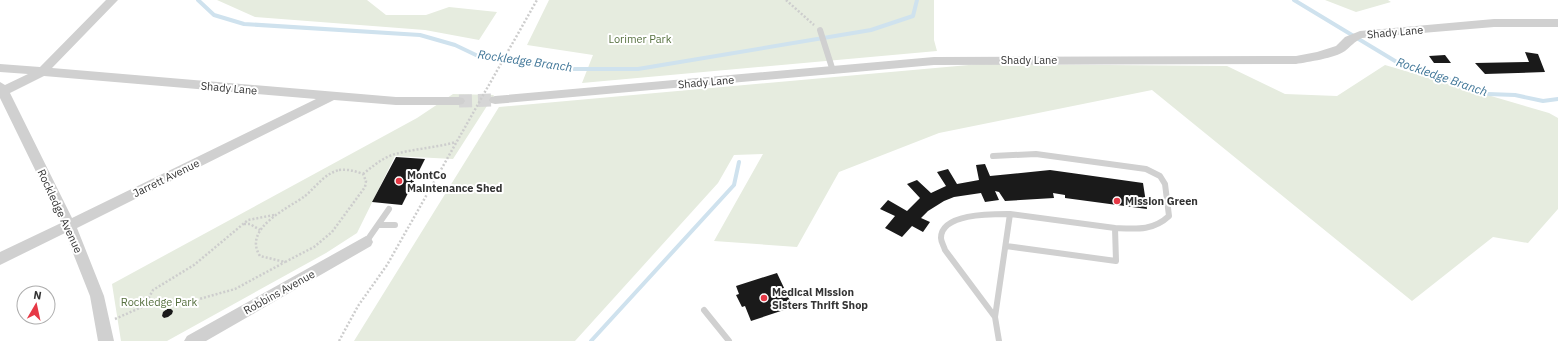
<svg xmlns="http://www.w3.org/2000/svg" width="1558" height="341" font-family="'IBM Plex Sans',sans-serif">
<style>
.green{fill:#e6ecdf}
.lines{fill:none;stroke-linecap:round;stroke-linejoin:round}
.stream{stroke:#cfe2ee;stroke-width:4}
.building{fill:#1a1a1a}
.minor-tunnel{stroke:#d6d6d6;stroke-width:13;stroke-dasharray:13 6;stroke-linecap:butt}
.path{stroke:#cdcdcd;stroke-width:2.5;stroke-dasharray:2 2;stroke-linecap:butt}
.service{stroke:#d0d0d0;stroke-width:6}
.minor{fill:#d0d0d0;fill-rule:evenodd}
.poi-dot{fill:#e63946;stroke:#fff;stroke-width:1.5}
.labels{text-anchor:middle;stroke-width:4;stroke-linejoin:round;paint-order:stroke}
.street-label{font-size:11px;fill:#333;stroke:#fff}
.park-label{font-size:11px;fill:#56703f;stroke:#fff}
.poi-label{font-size:11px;font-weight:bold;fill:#333;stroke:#fff;text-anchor:start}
.water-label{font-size:12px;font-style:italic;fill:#3f7597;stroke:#fff}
</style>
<rect width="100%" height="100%" fill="#fff"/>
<path class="green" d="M217 0H367L386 15H426L449 7 497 12 479 40 425 30 255 17Z
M549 0H934V40L937 51 582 83 593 55 527 45Z
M1325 0H1388L1391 2 1356 12Z
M980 64 1227 66 1285 94 1337 96 1385 65 1549 113 1558 118V209L1528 243 1493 237 1412 301 1152 90 939 133 839 172 797 247 714 241 763 154 734 155 718 183 575 341H354L499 107Z
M453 94 494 95 453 159 395 156 357 233 326 253 167 341H121L112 284 417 118Z"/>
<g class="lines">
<path class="stream" d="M198 0 214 15 244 24 420 35 455 45 478 56 565 69H638L871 30 913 16 917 0
M1294 0 1400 64 1425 70 1488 94 1515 95 1543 101 1558 99
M591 341 734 185 739 162"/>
</g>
<path class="building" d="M1525 52 1538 54 1545 72 1485 74 1475 63 1529 62Z
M1445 55 1451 63H1434L1429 56Z
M396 157 425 159 402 205 372 202Z
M985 164 990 176 1050 170 1143 183 1147 209 1065 198V195L1053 193 1054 198 1005 201 999 192 995 191 999 200 985 202 981 193 954 197 944 201 928 211 921 218 930 222 923 232 912 226 902 237 885 228 895 216 880 209 888 200 907 211 920 198 907 184 917 180 931 193 946 186 937 172 948 169 957 184 979 180 976 165Z
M777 273 793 307 751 321 745 306 742 307 736 295 739 294 736 286Z
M167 309H171L173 311 172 314 168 317 164 318 162 316 163 312Z"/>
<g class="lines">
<path class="minor-tunnel" d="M459 101 495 100"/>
<path class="path" d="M786 0 814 25
M339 170C348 169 355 171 363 174L366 181 365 187 332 232 314 247 285 262 260 256C242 228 289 208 305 196 317 186 324 174 339 170Z
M363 174C372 167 381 159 392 155 411 149 435 148 456 142
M274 215 248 220 194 265 153 290 144 306 185 303 235 289 285 262
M244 224H250L260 230
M115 319 144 306
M339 341 358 306 387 265 537 0"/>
<path class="service" d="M820 30 833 71
M993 156 1036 154 1146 169 1160 176 1165 184 1169 216C1153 231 1136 229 1115 228
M1010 214 995 317 945 250C944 246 941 242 941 238 941 213 993 214 1010 214Z
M378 225H395
M366 242 389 209
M1006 246 1116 261 1115 228 1010 214
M704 310 729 341
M995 317 999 341"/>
<path class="minor" d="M106 0H118L52 68 396 97H459L463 98 465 101 463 104 459 105H396L334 100 77 228 104 296 114 341H98L90 296 65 233 0 265V252L61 223 0 98V82L5 85 28 74 0 72V64L40 67ZM44 76 316 99 72 218 10 93Z
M1494 19H1558V27H1494L1362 38C1354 42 1351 46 1345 51 1335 58 1308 62 1296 64L934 65 495 104 491 103 489 100 491 97 495 96 934 57 1296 56 1317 52 1336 46 1345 37 1360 31Z
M366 236 371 238 373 242 371 246 206 341H184L187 336Z"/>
</g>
<g class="poi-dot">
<circle cx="399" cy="181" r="4"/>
<circle cx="1117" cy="201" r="4"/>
<circle cx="764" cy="298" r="4"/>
</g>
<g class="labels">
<g class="street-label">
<text transform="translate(1395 32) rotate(-5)" y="4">Shady Lane</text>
<text x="1029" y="64">Shady Lane</text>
<text transform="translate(706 82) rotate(-5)" y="4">Shady Lane</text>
<text transform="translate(229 88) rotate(5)" y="4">Shady Lane</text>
<text transform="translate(166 178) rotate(-26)" y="4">Jarrett Avenue</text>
<text transform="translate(60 211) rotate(65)" y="4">Rockledge Avenue</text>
<text transform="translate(279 292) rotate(-29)" y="4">Robbins Avenue</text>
</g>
<g class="park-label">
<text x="640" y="43">Lorimer Park</text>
<text x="159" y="306">Rockledge Park</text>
</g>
<g class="poi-label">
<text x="407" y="179">MontCo<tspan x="407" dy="13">Maintenance Shed</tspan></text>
<text x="1125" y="205">Mission Green</text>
<text x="772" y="296">Medical Mission<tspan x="772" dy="13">Sisters Thrift Shop</tspan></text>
</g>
<g class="water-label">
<text transform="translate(525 61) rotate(8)" y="4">Rockledge Branch</text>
<text transform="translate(1442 77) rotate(19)" y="4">Rockledge Branch</text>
</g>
</g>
<g transform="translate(36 305) rotate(9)"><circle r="19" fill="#ffffff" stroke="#adadad"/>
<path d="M0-3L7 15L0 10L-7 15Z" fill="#e63946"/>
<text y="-6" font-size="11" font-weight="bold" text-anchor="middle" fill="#333333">N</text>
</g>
</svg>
